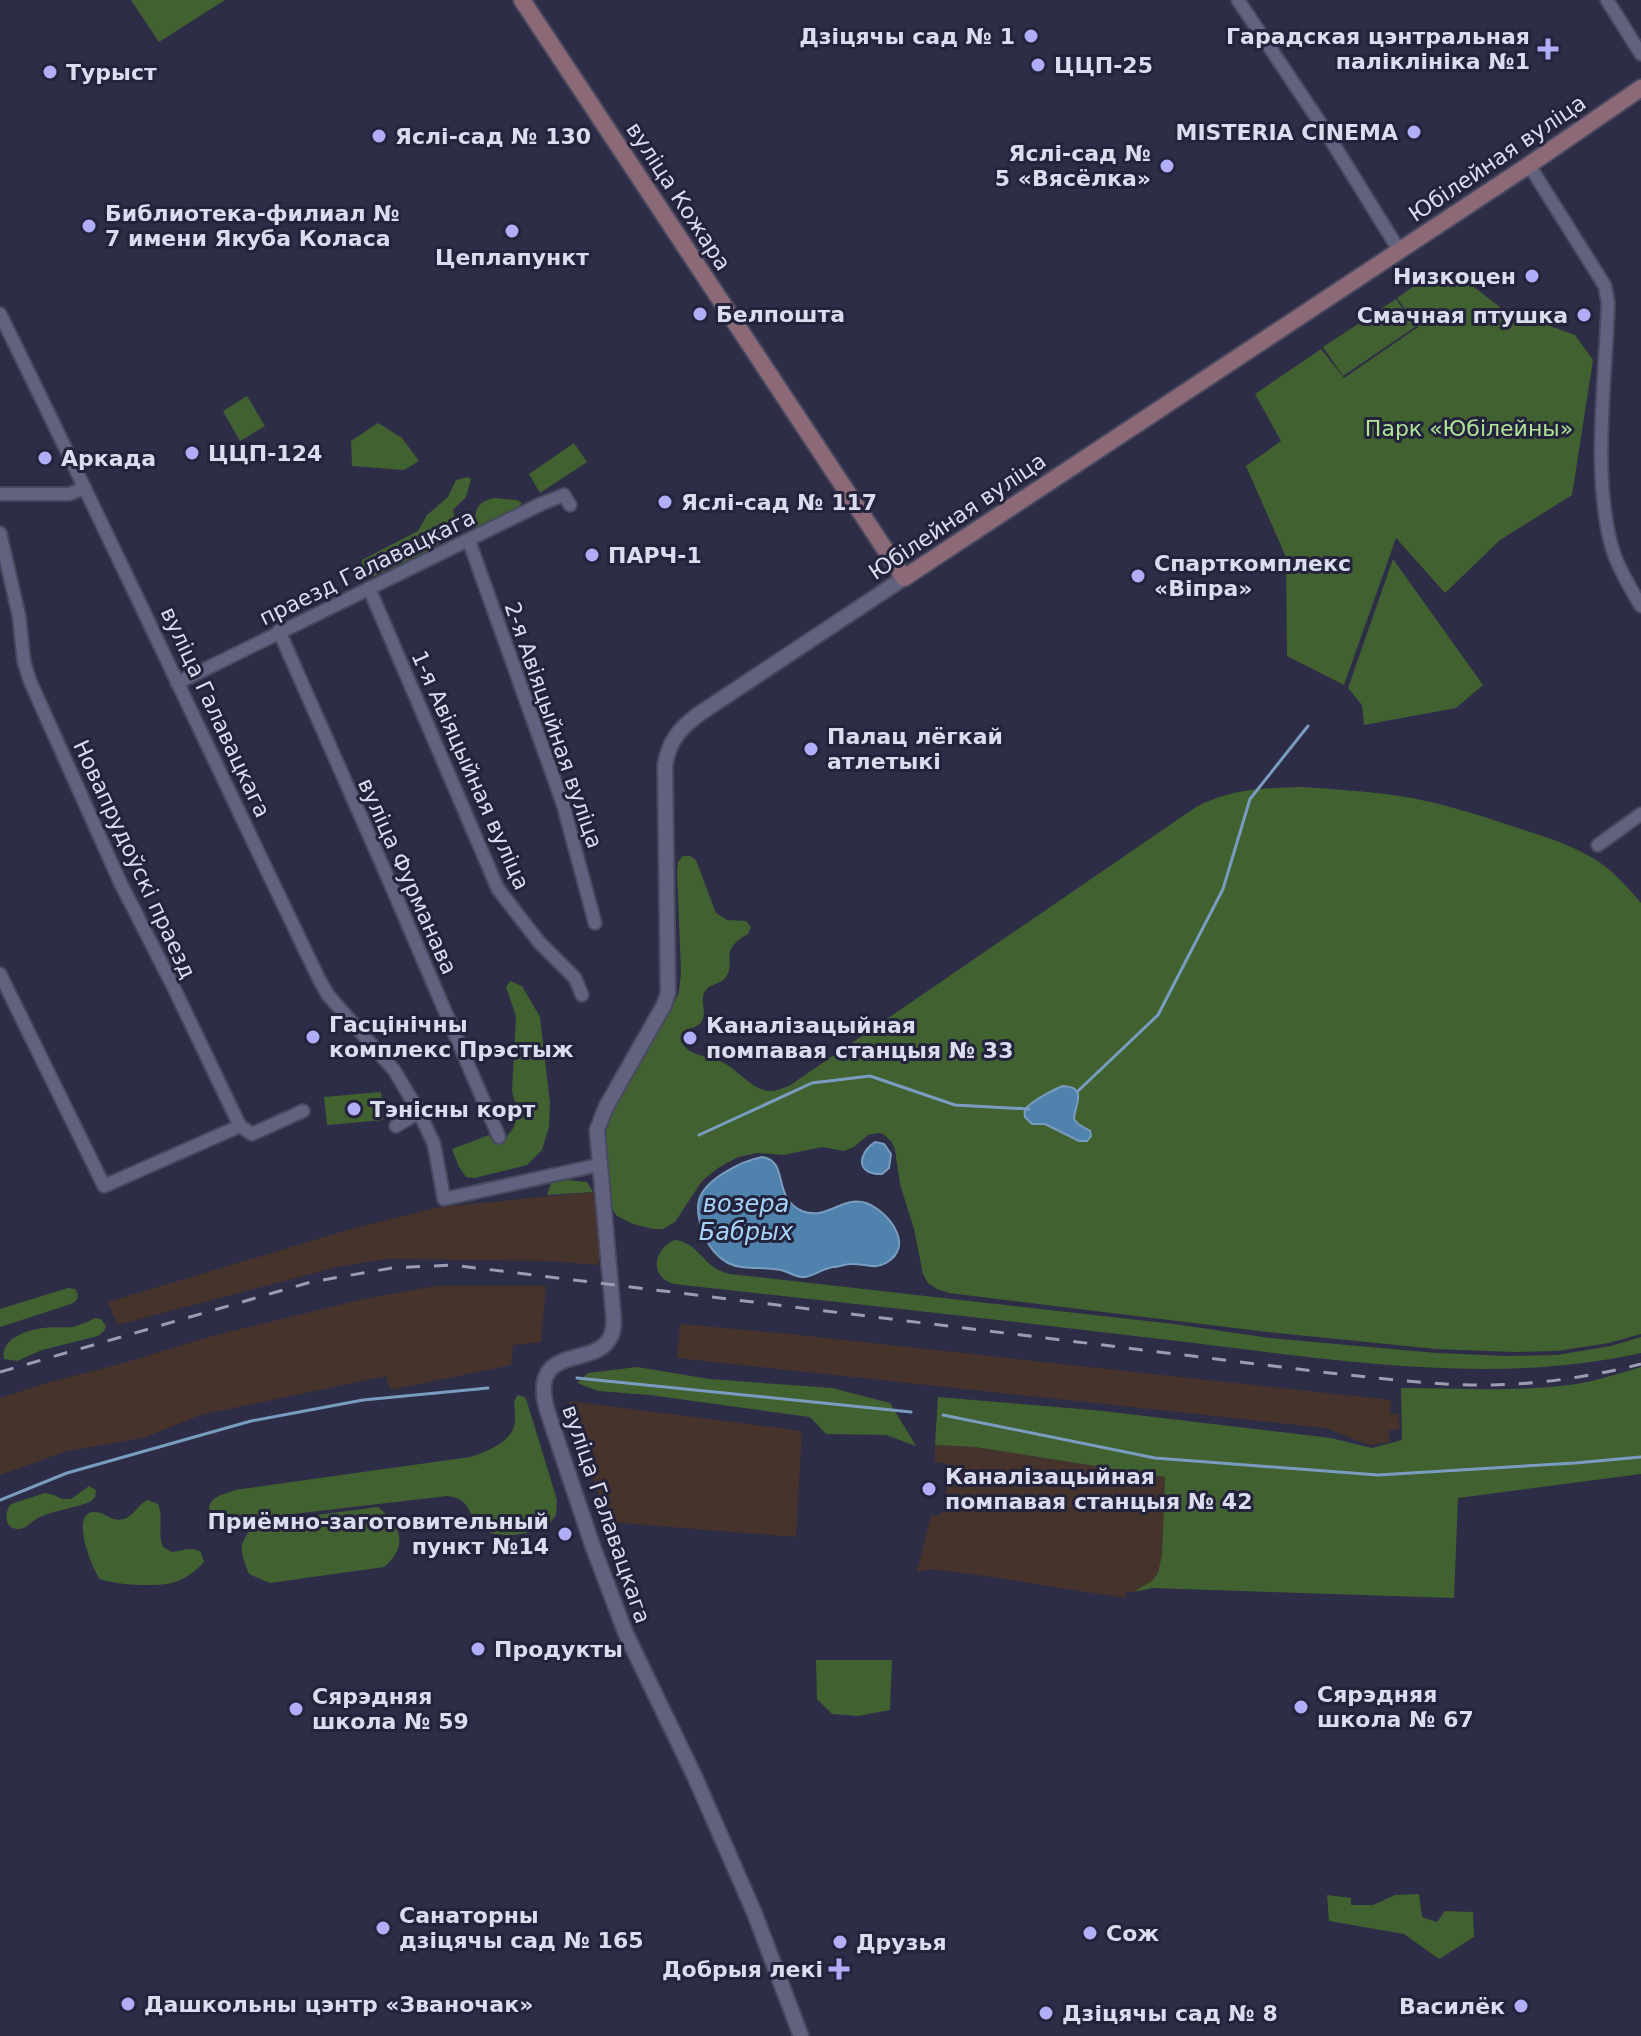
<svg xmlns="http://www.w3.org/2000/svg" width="1641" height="2036" font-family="'DejaVu Sans',sans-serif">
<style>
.industrial{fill:#46332b}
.green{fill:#426131}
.water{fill:#4f82ac;stroke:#799dc0;stroke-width:2}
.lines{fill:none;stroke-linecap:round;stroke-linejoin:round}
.stream{stroke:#799dc0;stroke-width:3}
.minor-casing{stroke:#48495f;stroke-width:16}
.tertiary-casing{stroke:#48495f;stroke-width:18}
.secondary-casing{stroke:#48495f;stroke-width:20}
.minor{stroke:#61627f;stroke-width:12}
.tertiary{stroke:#61627f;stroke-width:14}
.secondary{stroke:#8c6977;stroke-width:16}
.rail{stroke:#9c9db2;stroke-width:3;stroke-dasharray:14 14;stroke-linecap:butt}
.poi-dot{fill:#b2adf9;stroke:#23233c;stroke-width:3}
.labels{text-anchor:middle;stroke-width:6;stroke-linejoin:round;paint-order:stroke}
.poi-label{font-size:22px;font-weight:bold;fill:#dbddee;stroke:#23233c;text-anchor:start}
.street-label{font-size:22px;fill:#dbddee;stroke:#23233c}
.park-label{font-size:22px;fill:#b0e395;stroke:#23233c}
.water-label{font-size:24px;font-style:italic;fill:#a8d3f9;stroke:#23233c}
</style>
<rect width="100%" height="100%" fill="#2d2d47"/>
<path class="industrial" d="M593 1192 595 1197 600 1253 598 1265 550 1261 388 1259 341 1266 117 1325 108 1302 351 1229 440 1207Z
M435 1286H546L541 1342 513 1345 511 1365 390 1390 386 1376 200 1415 146 1437 64 1452 0 1475V1398L50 1382 120 1364 216 1335 364 1299Z
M680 1324 780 1333 1391 1400 1390 1414 1398 1413 1400 1429 1388 1431 1390 1442 1369 1445 1325 1428 677 1358Z
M569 1401 802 1431 796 1537 608 1522 570 1411Z
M935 1445 975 1447 1165 1477 1162 1554 1158 1573 1153 1580 1134 1592 1126 1591 1125 1598 972 1574 930 1569 917 1572 931 1516 939 1515 946 1510 948 1464 935 1462Z"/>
<path class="green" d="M131 0H225L159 42Z
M1431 274 1470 284 1501 308 1575 335 1593 360 1572 495 1500 540 1445 593 1396 538 1344 685 1287 656 1286 557 1246 466 1281 441 1255 394 1321 349 1344 378 1418 327 1397 298Z
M1396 299 1415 327 1343 376 1323 347Z
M247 396 265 426 240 441 223 411Z
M378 423 402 438 419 461 404 470 352 466 351 441Z
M574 443 587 462 540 493 529 474Z
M468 477 471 479 466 497 453 510 455 521 438 545 430 550 368 579 361 570 362 560 418 531 427 515 448 497 456 480Z
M494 498 517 500 522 503 511 514 475 530C475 511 474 503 494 498Z
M1393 559 1483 685 1456 708 1364 725 1362 705 1348 688Z
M1301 787C1333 789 1366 791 1399 796 1440 802 1478 815 1518 828 1546 837 1577 846 1602 864 1617 875 1629 889 1641 903V1334L1609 1343 1557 1351 1515 1352 1436 1349 1267 1332 949 1293 937 1289 928 1283 923 1274 914 1229 900 1184 895 1150 892 1142 883 1134 878 1133 868 1135 854 1147 844 1151 822 1147 784 1155 757 1153 738 1157 718 1168 702 1181 675 1222 663 1229H653L633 1224 617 1216 612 1209 604 1142 606 1128 617 1100 671 1010 679 992 681 972 677 871 678 862 683 856H690L696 860 716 913 727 920 746 921 751 927 748 934C717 951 737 961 726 977 721 985 710 983 705 991 699 1000 708 1013 701 1022 698 1027 690 1028 685 1032 682 1038 681 1043 687 1049 696 1057 712 1056 722 1062 737 1069 749 1086 764 1090 773 1093 780 1089 789 1086L1196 807C1232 789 1261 788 1301 787Z
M510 981 522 986 540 1017 550 1103 549 1127 542 1150 527 1165 474 1178 466 1177 459 1167 452 1149 492 1134 496 1141 506 1138 514 1127 517 1113 512 1091 516 1016 506 987Z
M381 1092 383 1120 327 1125 324 1097Z
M567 1180 587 1182 593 1192 547 1195 551 1183Z
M674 1240C700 1242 703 1269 730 1274L1174 1324 1270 1338 1436 1353 1507 1356 1557 1355 1611 1346 1641 1337V1353C1483 1388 1319 1357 1160 1339 998 1319 836 1302 674 1284 649 1277 653 1250 674 1240Z
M68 1288 75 1289C80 1295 78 1301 71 1304L0 1327V1309Z
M95 1318 101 1319 106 1326 104 1331 98 1336 42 1350 17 1361 4 1359C0 1338 28 1330 43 1328 54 1326 66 1329 76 1326 83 1324 89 1321 95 1318Z
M637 1367 709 1379 832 1388 890 1403 916 1446 886 1435 826 1434 810 1417 650 1395 598 1391 577 1383 588 1373Z
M1641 1367V1474L1458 1498 1454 1598 1152 1588 1134 1592 1153 1580 1158 1573 1162 1554 1165 1477 975 1447 935 1445 938 1397 1103 1411 1331 1438 1372 1448 1402 1440 1401 1388C1456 1388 1514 1392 1569 1385 1593 1382 1617 1374 1641 1367Z
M518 1395 525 1397 528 1405 557 1500 556 1515 547 1527C528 1534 495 1542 479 1525 466 1512 471 1499 447 1496L225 1522C213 1521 202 1508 215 1498 221 1494 229 1493 235 1490L470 1457C488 1451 514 1442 515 1420 516 1409 511 1403 518 1395Z
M89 1486 96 1490 95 1497 90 1502C74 1508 56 1510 40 1517 32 1520 26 1530 17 1529 4 1528 4 1512 11 1504L45 1493 54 1495 62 1499H71Z
M148 1500 158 1504C164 1518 157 1533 163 1547L172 1552C183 1551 191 1546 201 1552L204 1562C196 1571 184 1580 172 1583 157 1587 114 1585 100 1579 92 1569 70 1514 93 1512 105 1511 112 1523 124 1519 134 1516 138 1504 148 1500Z
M378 1507C401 1525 409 1546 384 1567L270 1583 249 1574C239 1548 238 1544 256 1523Z
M816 1660H892L890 1710 858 1716 832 1714 817 1699Z
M1419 1894 1422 1917 1437 1922 1445 1911 1473 1912 1474 1937 1439 1959 1404 1934 1329 1921 1327 1895 1351 1898V1905H1373L1395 1895Z"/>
<path class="water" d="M1063 1086C1088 1087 1075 1104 1074 1119L1078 1124 1090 1131 1091 1136 1087 1141H1079L1045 1124H1032L1025 1117C1025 1114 1024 1112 1025 1110 1029 1102 1055 1089 1063 1086Z
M875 1142 884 1144 891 1154 889 1168 882 1174C856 1175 857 1154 875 1142Z
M762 1157C790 1161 771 1197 802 1211 828 1221 842 1195 866 1203 888 1211 916 1246 886 1263 874 1270 863 1263 851 1264 845 1264 839 1267 833 1267 822 1269 813 1276 805 1277 797 1278 789 1272 781 1270 764 1266 744 1271 728 1263 717 1257 709 1247 705 1236 700 1225 696 1212 699 1200 705 1179 742 1161 762 1157Z"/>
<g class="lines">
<path class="stream" d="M1077 1092 1158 1015 1223 889 1250 799 1308 726
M699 1135 812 1083 870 1076 955 1105 1029 1109
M577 1378 911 1412
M943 1415 1155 1458 1378 1475 1575 1463 1641 1457
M0 1500 67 1473 251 1421 363 1400 488 1388"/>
<g class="minor-casing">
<path id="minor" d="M1238 0 1321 124 1399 250
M1607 0 1641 54
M1529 165 1605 286 1608 303C1606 378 1591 479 1613 551 1619 570 1631 589 1641 606
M0 314C109 535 212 757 319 979L328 995 394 1070 419 1112 434 1144 444 1199 599 1165
M0 494H69L85 488
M0 533 19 616 24 662 30 681 120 882 172 984 240 1126 252 1134 303 1111
M469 541 563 804 595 923
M369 588 498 889 539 942 575 978 582 995
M279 631 388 878 499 1137
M177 683 541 504 564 495 570 505
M1598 845 1641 814
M0 974 104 1186 240 1126
M396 1126 419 1112"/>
</g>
<g class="tertiary-casing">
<path id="tertiary" d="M801 2036 754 1912 694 1775 626 1634 593 1547 547 1410C528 1341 596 1370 611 1336 614 1329 614 1319 613 1311L597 1130 606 1107 664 1005 668 993 665 765C669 741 680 728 699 714L904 578"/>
</g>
<g class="secondary-casing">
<path id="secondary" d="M522 0 904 578 1529 165 1641 88"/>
</g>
<use href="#minor" class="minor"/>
<use href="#tertiary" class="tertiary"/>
<use href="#secondary" class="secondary"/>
<path class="rail" d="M0 1372 311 1282 392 1268 452 1265 1330 1373C1377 1378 1424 1384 1471 1385 1528 1386 1586 1378 1641 1364"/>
</g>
<g class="poi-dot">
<circle cx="1031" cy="36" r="8"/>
<path d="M1544 37h8v8h8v8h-8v8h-8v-8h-8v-8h8z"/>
<circle cx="1038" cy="65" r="8"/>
<circle cx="50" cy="72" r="8"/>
<circle cx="1414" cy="132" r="8"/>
<circle cx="379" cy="136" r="8"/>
<circle cx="1167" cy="166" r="8"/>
<circle cx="89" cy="226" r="8"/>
<circle cx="512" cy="231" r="8"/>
<circle cx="1532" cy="276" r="8"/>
<circle cx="700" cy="314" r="8"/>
<circle cx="1584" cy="315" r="8"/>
<circle cx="192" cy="453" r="8"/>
<circle cx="45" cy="458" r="8"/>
<circle cx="665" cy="502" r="8"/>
<circle cx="592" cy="555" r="8"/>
<circle cx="1138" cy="576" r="8"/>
<circle cx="811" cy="749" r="8"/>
<circle cx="313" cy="1037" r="8"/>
<circle cx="690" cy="1038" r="8"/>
<circle cx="354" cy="1109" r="8"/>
<circle cx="929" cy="1489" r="8"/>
<circle cx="565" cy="1534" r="8"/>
<circle cx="478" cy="1649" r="8"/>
<circle cx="1301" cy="1707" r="8"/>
<circle cx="296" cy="1709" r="8"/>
<circle cx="383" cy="1928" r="8"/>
<circle cx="1090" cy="1933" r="8"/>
<circle cx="840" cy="1942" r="8"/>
<path d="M835 1957h8v8h8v8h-8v8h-8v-8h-8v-8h8z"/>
<circle cx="128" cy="2004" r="8"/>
<circle cx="1521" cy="2006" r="8"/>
<circle cx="1046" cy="2013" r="8"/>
</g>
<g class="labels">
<g class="poi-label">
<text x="1015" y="44" text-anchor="end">Дзіцячы сад № 1</text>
<text x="1530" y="44" text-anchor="end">Гарадская цэнтральная<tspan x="1530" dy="25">паліклініка №1</tspan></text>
<text x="1054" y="73">ЦЦП-25</text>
<text x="66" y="80">Турыст</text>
<text x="1398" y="140" text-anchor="end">MISTERIA CINEMA</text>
<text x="395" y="144">Яслі-сад № 130</text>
<text x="1151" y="161" text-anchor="end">Яслі-сад №<tspan x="1151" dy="25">5 «Вясёлка»</tspan></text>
<text x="105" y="221">Библиотека-филиал №<tspan x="105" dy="25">7 имени Якуба Коласа</tspan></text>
<text x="512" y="265" text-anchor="middle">Цеплапункт</text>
<text x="1516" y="284" text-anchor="end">Низкоцен</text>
<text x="716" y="322">Белпошта</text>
<text x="1568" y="323" text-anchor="end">Смачная птушка</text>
<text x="208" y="461">ЦЦП-124</text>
<text x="61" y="466">Аркада</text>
<text x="681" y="510">Яслі-сад № 117</text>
<text x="608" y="563">ПАРЧ-1</text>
<text x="1154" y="571">Спарткомплекс<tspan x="1154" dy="25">«Віпра»</tspan></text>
<text x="827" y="744">Палац лёгкай<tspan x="827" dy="25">атлетыкі</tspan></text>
<text x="329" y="1032">Гасцінічны<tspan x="329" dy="25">комплекс Прэстыж</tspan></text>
<text x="706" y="1033">Каналізацыйная<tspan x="706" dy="25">помпавая станцыя № 33</tspan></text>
<text x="370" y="1117">Тэнісны корт</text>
<text x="945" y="1484">Каналізацыйная<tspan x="945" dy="25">помпавая станцыя № 42</tspan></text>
<text x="549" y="1529" text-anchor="end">Приёмно-заготовительный<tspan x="549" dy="25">пункт №14</tspan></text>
<text x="494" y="1657">Продукты</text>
<text x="1317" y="1702">Сярэдняя<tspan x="1317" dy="25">школа № 67</tspan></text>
<text x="312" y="1704">Сярэдняя<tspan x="312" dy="25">школа № 59</tspan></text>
<text x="399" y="1923">Санаторны<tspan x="399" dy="25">дзіцячы сад № 165</tspan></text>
<text x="1106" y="1941">Сож</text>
<text x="856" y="1950">Друзья</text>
<text x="823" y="1977" text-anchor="end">Добрыя лекі</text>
<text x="144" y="2012">Дашкольны цэнтр «Званочак»</text>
<text x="1505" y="2014" text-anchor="end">Василёк</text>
<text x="1062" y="2021">Дзіцячы сад № 8</text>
</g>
<g class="street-label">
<text transform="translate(1497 158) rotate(-34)" y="8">Юбілейная вуліца</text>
<text transform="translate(679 196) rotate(57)" y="8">вуліца Кожара</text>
<text transform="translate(957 516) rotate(-34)" y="8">Юбілейная вуліца</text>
<text transform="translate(367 567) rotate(-26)" y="8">праезд Галавацкага</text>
<text transform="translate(216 712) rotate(65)" y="8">вуліца Галавацкага</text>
<text transform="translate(554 725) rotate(71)" y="8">2-я Авіяцыйная вуліца</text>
<text transform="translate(471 770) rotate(66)" y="8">1-я Авіяцыйная вуліца</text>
<text transform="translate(135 859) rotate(65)" y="8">Новапрудоўскі праезд</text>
<text transform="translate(408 876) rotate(66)" y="8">вуліца Фурманава</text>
<text transform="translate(607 1514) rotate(71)" y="8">вуліца Галавацкага</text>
</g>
<g class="park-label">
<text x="1469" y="436">Парк «Юбілейны»</text>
</g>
<g class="water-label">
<text x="746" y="1212">возера<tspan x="746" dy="28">Бабрых</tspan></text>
</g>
</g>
</svg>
